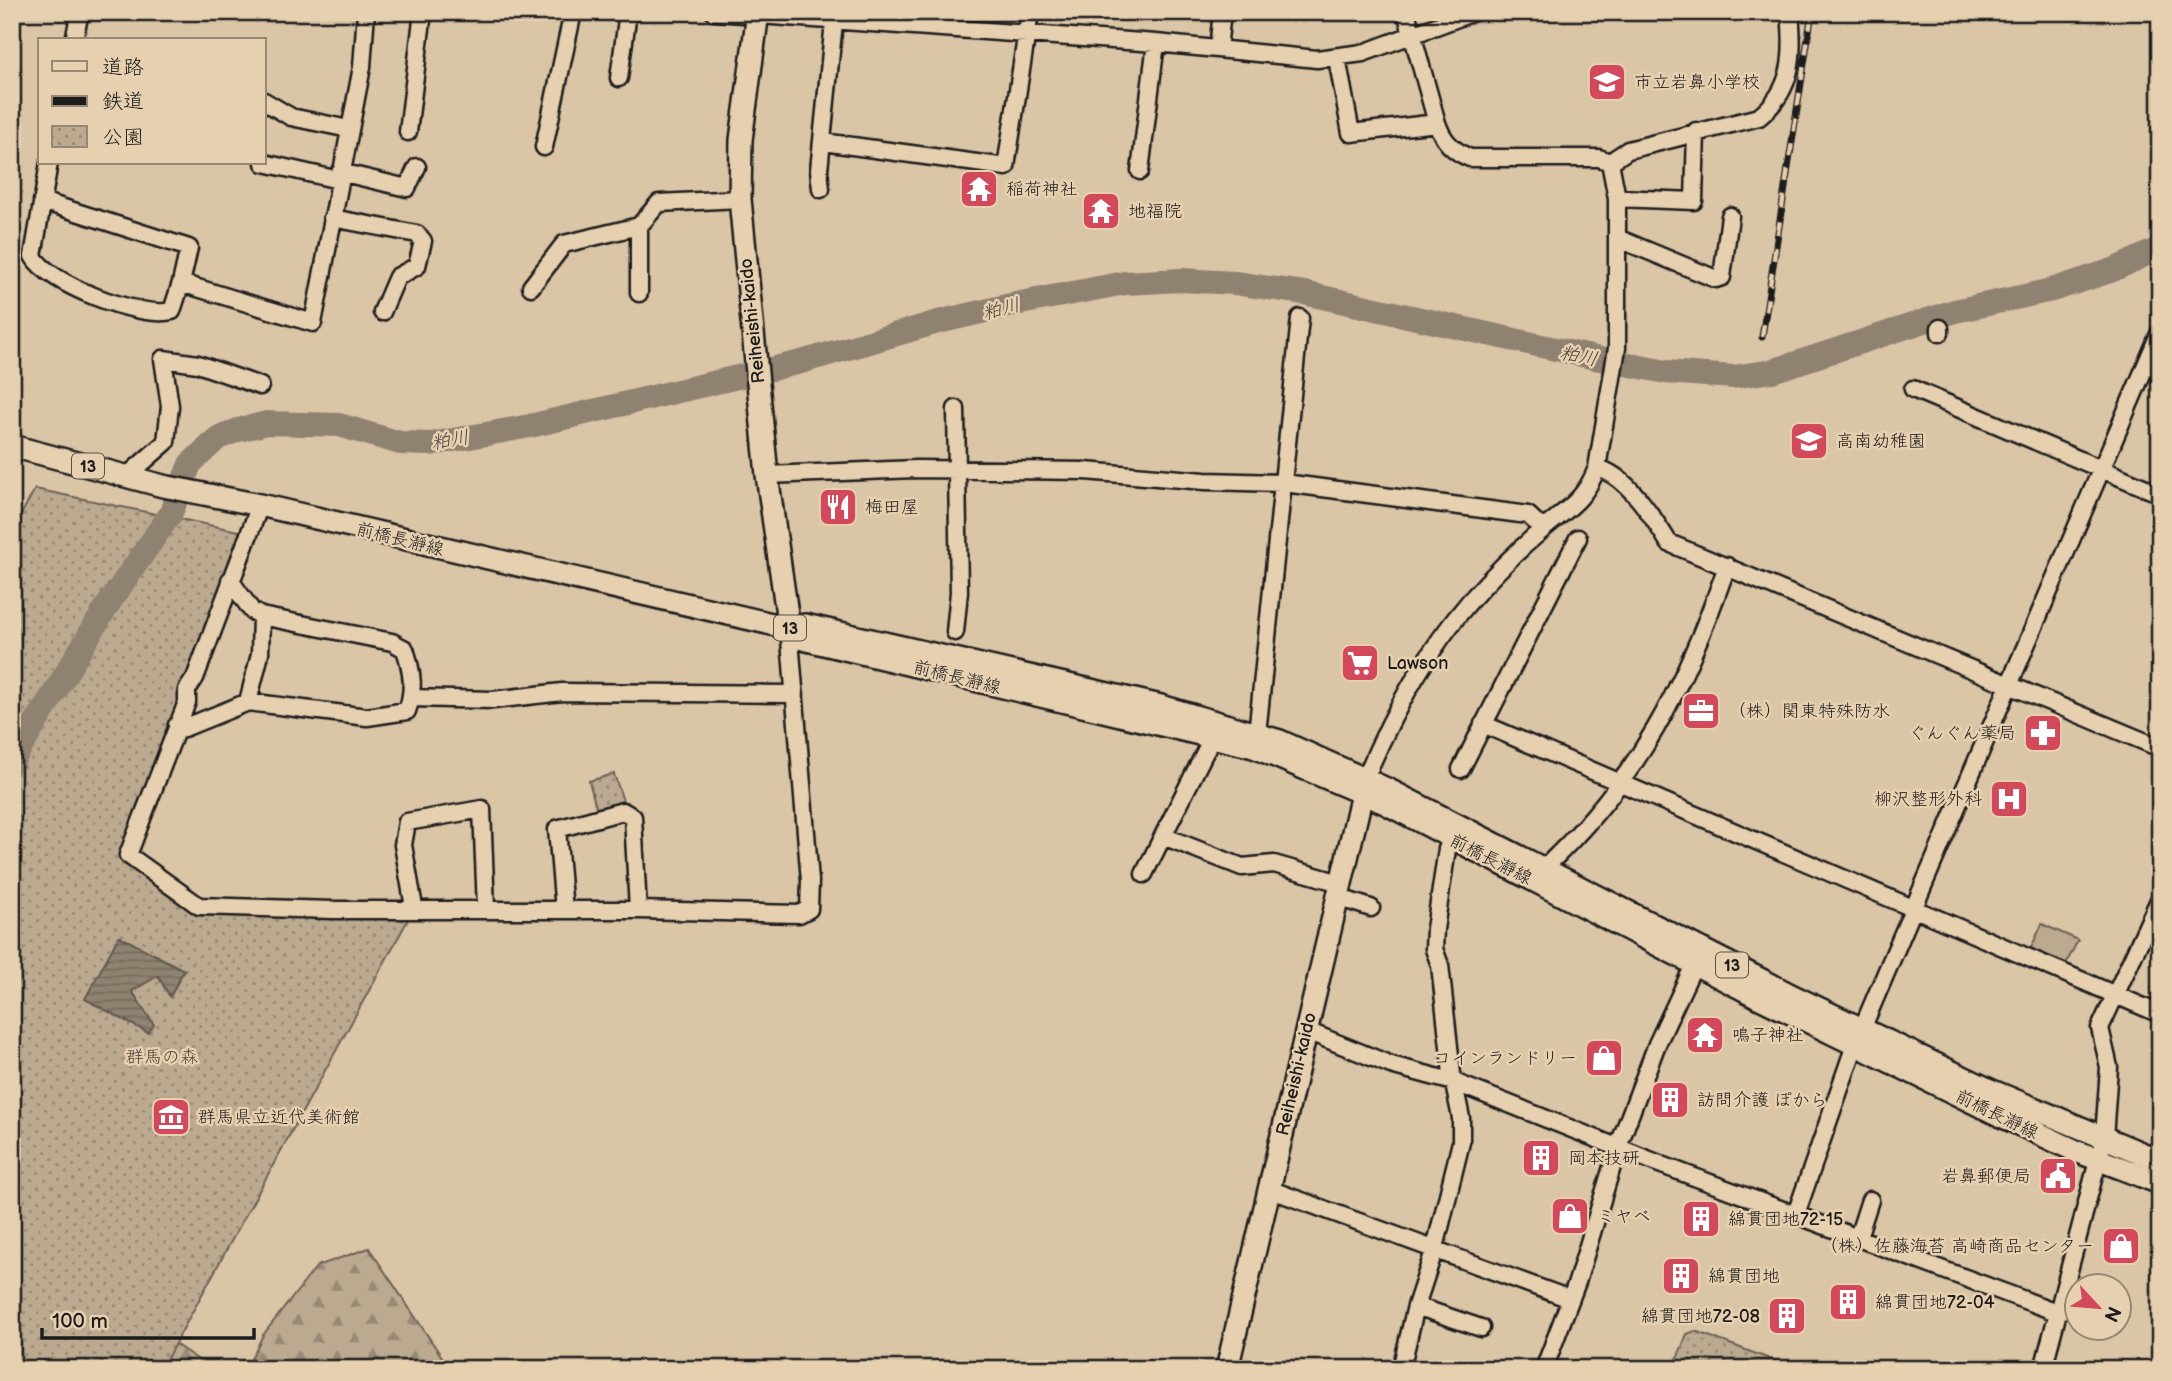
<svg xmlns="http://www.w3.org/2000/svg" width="2172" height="1381" font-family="'Balsamiq Sans','Klee One',sans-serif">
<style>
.forest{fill:url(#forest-firs);stroke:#6c6256;stroke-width:2}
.park{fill:url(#park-dots);stroke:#6c6256;stroke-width:2}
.garden{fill:#bba990;stroke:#6c6256;stroke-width:2}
.water{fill:url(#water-rules);stroke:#61594f;stroke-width:2}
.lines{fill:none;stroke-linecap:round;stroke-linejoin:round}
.river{stroke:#8f8271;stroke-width:24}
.minor-casing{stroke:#1c1c1c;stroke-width:21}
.major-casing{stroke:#1c1c1c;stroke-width:26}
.minor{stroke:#e7d0b0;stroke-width:16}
.major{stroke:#e7d0b0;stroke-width:21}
.rail-casing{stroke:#1c1c1c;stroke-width:7}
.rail{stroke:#e7d0b0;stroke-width:4.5;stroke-dasharray:13;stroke-linecap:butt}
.labels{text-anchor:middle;stroke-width:5;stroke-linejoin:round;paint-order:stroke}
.shield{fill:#e7d0b0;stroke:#595248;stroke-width:2}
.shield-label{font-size:16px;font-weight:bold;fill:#1c1c1c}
.poi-label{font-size:18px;fill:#1c1c1c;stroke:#e7d0b0;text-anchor:start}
.street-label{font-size:18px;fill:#1c1c1c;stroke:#e7d0b0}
.park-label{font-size:18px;fill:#443f39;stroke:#e7d0b0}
.water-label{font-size:19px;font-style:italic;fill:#44403a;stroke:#e7d0b0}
</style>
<defs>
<pattern id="forest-firs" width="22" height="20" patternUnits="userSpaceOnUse" patternTransform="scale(1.75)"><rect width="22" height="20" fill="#bba990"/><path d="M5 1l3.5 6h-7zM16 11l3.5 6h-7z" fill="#978975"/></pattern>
<pattern id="park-dots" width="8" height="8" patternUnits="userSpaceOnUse" patternTransform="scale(1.75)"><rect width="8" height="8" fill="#bba990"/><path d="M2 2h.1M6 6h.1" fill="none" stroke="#978975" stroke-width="1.8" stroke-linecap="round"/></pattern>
<pattern id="water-rules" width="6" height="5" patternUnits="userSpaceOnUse" patternTransform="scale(1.75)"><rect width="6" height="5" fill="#8f8271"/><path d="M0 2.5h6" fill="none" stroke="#746a5c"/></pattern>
</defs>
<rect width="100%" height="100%" fill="#dbc5a7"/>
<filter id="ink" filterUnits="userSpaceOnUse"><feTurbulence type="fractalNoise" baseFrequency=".0143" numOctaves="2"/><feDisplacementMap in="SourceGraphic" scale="14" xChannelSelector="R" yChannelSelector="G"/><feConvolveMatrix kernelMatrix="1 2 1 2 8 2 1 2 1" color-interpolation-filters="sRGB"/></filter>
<g filter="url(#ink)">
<path class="forest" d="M369 1248 444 1360 455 1369H246L263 1335 317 1266Z
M148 1333 176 1345 212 1369H71Z"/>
<path class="park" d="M35 489 243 532 119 856 198 912 410 916 161 1369H12V531Z
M614 774 624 804 597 811 589 781Z
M1695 1331 1783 1364 1782 1369H1673L1687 1334Z"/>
<path class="garden" d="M2042 924 2078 940 2065 966 2030 950Z"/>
<path class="water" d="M119 936 184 970 170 997 158 976 132 991 154 1025 148 1033 85 999Z"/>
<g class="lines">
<path class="river" d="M12 762 107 606 171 513 190 464 218 438 238 430 267 423 339 425 400 443 431 444 530 426 801 362 938 322 1015 304 1125 283 1181 280 1235 283 1304 293 1600 359 1666 372 1733 377 1772 371 1955 311 2052 290 2113 270 2160 248"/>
<g class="minor-casing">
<path id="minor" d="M714 12 1156 43 1317 59 1363 53 1474 12
M74 40 80 12
M1218 49 1222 12
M1337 58 1351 133 1437 123
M619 78 628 12
M264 101 291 117 349 129
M408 132 423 12
M823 142 1006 167 1030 12
M544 147 573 12
M1610 162 1628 150 1759 117C1794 89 1794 54 1790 12
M49 163 33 256C48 284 140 319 172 311L181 283 313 323 362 67 366 12
M264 163 339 180
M1140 171 1156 43
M340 172 407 188 417 167
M821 189 819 170 834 22
M1617 198 1694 201 1696 131
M42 201 189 248 181 283
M332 218 417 234 423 241 417 266 397 277 382 312
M1617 238 1716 279 1722 277 1730 216
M531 287 564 244 639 226 659 203 740 199
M639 293V226
M1940 333V328
M1913 389 2160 494
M1597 468C1627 475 1653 517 1669 543L2160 748
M767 475 916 469 1085 471 1205 481 1284 483 1528 515 1543 529
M126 477 166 442 170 406 163 359 198 364 260 386
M260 505 195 678 187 690V702L128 855 199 906 333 910H638L799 914 809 909 810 881 789 628
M955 632 959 592 956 409
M411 698 493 700 562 692 795 694
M248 702 260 654 261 616
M1483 724 2160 1014
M177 725 184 728 248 702 367 717 407 711C415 689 412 671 405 649L392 642 261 616 252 611 230 580
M1257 734 1300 318
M1461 769 1578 538
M1365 779C1391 716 1426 652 1470 601 1492 576 1517 551 1542 530 1568 508 1584 501 1597 468L1617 348V198L1610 162 1599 158H1470C1453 151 1443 141 1437 123L1406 12
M1163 836 1242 867 1274 864 1340 883
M1544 868C1639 779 1685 686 1727 566
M1144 874 1213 736
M1337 897 1371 908
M414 907 403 845 407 822 482 809 486 909
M564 910 557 829 623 811 633 817 638 910
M1862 1029 2160 332
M1307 1031 1391 1065 1454 1082 1662 1165 2059 1313
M1269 1189 1570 1299
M1796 1214 1855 1045
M1858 1237 1870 1200
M1416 1306 1481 1328
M1401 1369 1416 1306 1435 1248 1461 1142V1118L1452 1074 1440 965 1434 949 1435 929 1447 849 1454 840
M1544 1369 1577 1282 1618 1147 1657 1044 1694 965
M2043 1369 2104 1138 2109 1067 2100 1028 2160 898"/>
</g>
<g class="major-casing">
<path id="major" d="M12 446 163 486 260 505 789 628 767 475 740 199 741 140 758 12
M2160 1161 1990 1090 1795 997 1389 790 1280 741 1161 706 805 625 789 628 803 639 1254 747 1383 802 1756 996 1993 1112 2076 1151 2160 1183
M1227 1369 1365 781"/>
</g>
<use href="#minor" class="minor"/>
<use href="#major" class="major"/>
<g class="rail-casing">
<path id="rail" d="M1762 337 1812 12"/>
</g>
<use href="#rail" class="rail"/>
</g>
</g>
<defs>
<g id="school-square" transform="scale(2.0125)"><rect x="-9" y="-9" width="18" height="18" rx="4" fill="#d1495b" stroke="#e7d0b0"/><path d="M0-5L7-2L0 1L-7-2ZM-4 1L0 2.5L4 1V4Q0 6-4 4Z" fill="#fff"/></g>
<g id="temple-square" transform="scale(2.0125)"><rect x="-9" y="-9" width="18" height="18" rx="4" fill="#d1495b" stroke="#e7d0b0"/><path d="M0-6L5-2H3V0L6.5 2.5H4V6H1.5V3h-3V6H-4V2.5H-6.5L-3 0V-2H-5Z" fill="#fff"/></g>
<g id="restaurant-square" transform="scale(2.0125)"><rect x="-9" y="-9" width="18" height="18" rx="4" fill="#d1495b" stroke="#e7d0b0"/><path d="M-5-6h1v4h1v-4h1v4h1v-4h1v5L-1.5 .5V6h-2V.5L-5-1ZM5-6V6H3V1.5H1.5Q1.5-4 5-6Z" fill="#fff"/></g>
<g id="supermarket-square" transform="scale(2.0125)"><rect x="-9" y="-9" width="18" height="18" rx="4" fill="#d1495b" stroke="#e7d0b0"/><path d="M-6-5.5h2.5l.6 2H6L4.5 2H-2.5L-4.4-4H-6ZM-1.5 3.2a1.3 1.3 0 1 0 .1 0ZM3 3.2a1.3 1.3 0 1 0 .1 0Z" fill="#fff"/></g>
<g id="office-square" transform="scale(2.0125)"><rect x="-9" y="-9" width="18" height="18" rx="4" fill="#d1495b" stroke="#e7d0b0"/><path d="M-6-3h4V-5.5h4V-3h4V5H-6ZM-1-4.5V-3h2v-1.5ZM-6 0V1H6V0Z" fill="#fff"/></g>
<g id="pharmacy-square" transform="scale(2.0125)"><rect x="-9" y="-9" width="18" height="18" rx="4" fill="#d1495b" stroke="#e7d0b0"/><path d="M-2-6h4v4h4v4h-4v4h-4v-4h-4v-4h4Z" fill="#fff"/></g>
<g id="hospital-square" transform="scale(2.0125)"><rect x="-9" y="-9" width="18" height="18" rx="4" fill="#d1495b" stroke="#e7d0b0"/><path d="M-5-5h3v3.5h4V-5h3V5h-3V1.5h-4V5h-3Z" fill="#fff"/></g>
<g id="shop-square" transform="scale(2.0125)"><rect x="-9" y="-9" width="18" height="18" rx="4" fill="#d1495b" stroke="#e7d0b0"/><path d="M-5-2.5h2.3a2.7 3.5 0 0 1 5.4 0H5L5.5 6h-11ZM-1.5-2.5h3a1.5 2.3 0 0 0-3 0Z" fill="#fff"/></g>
<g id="building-square" transform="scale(2.0125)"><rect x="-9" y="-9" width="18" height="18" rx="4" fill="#d1495b" stroke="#e7d0b0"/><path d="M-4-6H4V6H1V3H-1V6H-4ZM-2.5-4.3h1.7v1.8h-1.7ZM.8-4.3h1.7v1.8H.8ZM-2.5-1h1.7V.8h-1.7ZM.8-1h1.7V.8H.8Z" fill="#fff"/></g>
<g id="museum-square" transform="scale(2.0125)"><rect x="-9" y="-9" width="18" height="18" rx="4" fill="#d1495b" stroke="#e7d0b0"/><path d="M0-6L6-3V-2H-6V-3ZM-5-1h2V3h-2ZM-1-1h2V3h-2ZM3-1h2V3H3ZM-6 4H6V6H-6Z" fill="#fff"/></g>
<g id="civic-square" transform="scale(2.0125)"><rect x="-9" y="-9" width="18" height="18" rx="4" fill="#d1495b" stroke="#e7d0b0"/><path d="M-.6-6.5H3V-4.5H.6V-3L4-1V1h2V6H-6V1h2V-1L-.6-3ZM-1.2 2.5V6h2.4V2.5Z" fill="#fff"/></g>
</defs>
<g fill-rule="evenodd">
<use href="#school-square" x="1607" y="82"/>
<use href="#temple-square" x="979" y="189"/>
<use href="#temple-square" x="1101" y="211"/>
<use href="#school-square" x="1809" y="441"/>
<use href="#restaurant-square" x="838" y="507"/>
<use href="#supermarket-square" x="1360" y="663"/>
<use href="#office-square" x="1701" y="711"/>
<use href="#pharmacy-square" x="2043" y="733"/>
<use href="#hospital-square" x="2009" y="799"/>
<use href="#temple-square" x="1705" y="1035"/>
<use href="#shop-square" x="1604" y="1058"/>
<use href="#building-square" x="1670" y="1100"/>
<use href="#museum-square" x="171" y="1117"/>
<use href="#building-square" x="1541" y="1158"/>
<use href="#civic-square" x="2058" y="1176"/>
<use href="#shop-square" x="1570" y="1216"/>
<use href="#building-square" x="1701" y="1219"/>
<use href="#shop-square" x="2121" y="1246"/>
<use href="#building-square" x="1681" y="1276"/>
<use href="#building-square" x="1848" y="1302"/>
<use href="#building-square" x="1787" y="1316"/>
</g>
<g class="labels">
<g class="shield">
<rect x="72" y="453.5" width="32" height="25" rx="5"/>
<rect x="774" y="615.5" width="32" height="25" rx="5"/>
<rect x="1716" y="952.5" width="32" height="25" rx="5"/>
</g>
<g class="shield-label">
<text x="88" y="472">13</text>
<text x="790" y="634">13</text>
<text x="1732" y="971">13</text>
</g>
<g class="poi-label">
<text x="1634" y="88">市立岩鼻小学校</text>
<text x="1006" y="195">稲荷神社</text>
<text x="1128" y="217">地福院</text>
<text x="1836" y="447">高南幼稚園</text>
<text x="865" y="513">梅田屋</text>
<text x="1387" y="669">Lawson</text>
<text x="1728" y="717">（株）関東特殊防水</text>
<text x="2016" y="739" text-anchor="end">ぐんぐん薬局</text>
<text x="1982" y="805" text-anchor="end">柳沢整形外科</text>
<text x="1732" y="1041">鳴子神社</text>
<text x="1577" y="1064" text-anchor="end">コインランドリー</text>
<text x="1697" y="1106">訪問介護 ぽから</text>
<text x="198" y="1123">群馬県立近代美術館</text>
<text x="1568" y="1164">岡本技研</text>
<text x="2031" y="1182" text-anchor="end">岩鼻郵便局</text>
<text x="1597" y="1222">ミヤベ</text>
<text x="1728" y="1225">綿貫団地72-15</text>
<text x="2094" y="1252" text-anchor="end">（株）佐藤海苔 高崎商品センター</text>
<text x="1708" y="1282">綿貫団地</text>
<text x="1875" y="1308">綿貫団地72-04</text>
<text x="1760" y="1322" text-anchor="end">綿貫団地72-08</text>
</g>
<g class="street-label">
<text transform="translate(752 321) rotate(-96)" y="6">Reiheishi-kaido</text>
<text transform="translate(400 539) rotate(14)" y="6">前橋長瀞線</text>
<text transform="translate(957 677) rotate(14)" y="6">前橋長瀞線</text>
<text transform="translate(1491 859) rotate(27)" y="6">前橋長瀞線</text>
<text transform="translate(1296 1074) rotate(-77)" y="6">Reiheishi-kaido</text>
<text transform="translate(1997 1114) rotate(26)" y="6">前橋長瀞線</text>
</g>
<g class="park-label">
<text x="162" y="1063">群馬の森</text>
</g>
<g class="water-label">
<text transform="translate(1001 308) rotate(-14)" y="7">粕川</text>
<text transform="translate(1579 355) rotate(12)" y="7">粕川</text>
<text transform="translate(450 439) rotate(-10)" y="7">粕川</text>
</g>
</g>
<rect width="2172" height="1381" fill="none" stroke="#e7d0b0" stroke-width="42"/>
<rect x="21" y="21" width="2130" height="1339" fill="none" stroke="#1c1c1c" stroke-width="2.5" filter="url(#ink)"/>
<rect x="38" y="38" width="228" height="126" fill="#e7d0b0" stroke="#968875" stroke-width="2"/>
<rect x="52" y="61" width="35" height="10" fill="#e7d0b0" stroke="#968875" stroke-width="2"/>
<text x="102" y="74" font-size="21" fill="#1c1c1c">道路</text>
<rect x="52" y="96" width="35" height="10" fill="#1c1c1c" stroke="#968875" stroke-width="2"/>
<text x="102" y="108" font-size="21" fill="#1c1c1c">鉄道</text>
<rect x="52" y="126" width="35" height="21" fill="url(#park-dots)" stroke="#968875" stroke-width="2"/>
<text x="102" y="144" font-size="21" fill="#1c1c1c">公園</text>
<g transform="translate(2098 1307) rotate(116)"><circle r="33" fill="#e7d0b0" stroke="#968875" stroke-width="2"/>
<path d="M0-5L12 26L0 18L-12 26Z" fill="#d1495b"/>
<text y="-10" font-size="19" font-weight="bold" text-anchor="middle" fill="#1c1c1c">N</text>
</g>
<path d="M42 1328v10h212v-10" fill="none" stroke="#1c1c1c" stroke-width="3.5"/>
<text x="52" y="1328" font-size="21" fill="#1c1c1c" stroke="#e7d0b0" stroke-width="5" paint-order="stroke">100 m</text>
</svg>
